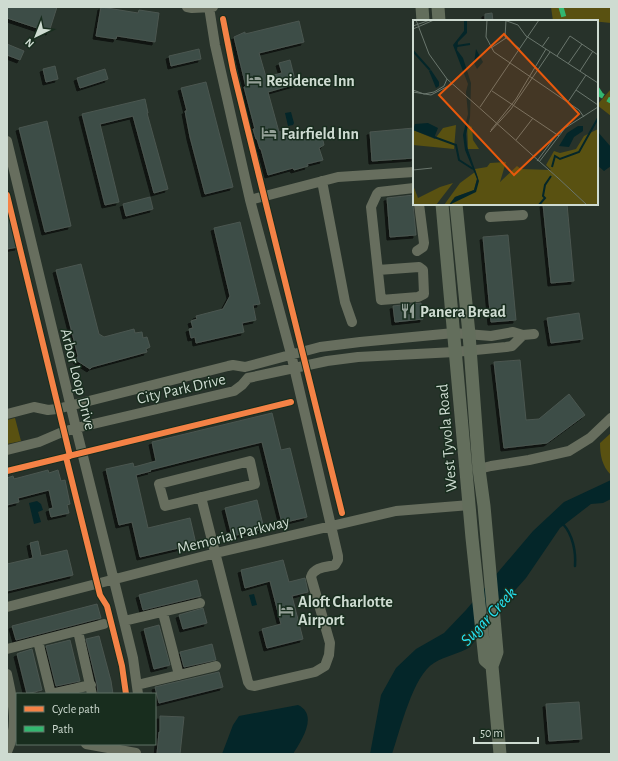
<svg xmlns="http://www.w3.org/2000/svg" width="618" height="761" font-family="'Alegreya Sans',sans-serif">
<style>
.green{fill:#595111}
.water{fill:#042629}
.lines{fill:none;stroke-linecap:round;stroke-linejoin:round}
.stream{stroke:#042629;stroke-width:2.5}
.building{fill:#3c4d47;stroke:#4b5650;filter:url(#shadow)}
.minor{stroke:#676e5e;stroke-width:10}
.major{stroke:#636e5c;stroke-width:13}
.quiet{stroke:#33b770;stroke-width:5;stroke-dasharray:10 5;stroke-linecap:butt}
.cycleway-casing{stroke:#182d1e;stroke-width:8}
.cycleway{stroke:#f48246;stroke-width:6}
.labels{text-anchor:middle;stroke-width:3;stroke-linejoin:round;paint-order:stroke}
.poi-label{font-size:16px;font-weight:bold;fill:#cedbd1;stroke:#182d1e;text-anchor:start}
.street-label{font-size:16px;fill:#cedbd1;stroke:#182d1e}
.water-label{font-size:17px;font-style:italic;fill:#26e3f2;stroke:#182d1e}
.inset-river{fill:none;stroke:#042629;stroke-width:2}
.inset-road{fill:none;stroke:#6a766d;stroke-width:1}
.view{fill:#e8590c;fill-opacity:0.15;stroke:#e8590c;stroke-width:2}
.inset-edge{fill:none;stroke:#cedbd1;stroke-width:2}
</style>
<defs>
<filter id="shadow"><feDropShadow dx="-3" dy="3" stdDeviation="0" flood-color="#0009"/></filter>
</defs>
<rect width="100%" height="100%" fill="#27322a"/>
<path class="green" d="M551 7H611V23L572 19 568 21H553Z
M611 89V116L597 105Z
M15 418 21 441 7 444V420Z
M611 433V475C602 466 600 455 600 443Z"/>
<path class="water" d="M291 112 294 123 293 125 288 126 285 113Z
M597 131 611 147V166L604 171 597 165Z
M611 480V499L603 503 591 504 560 528 526 578 509 597 470 647C459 654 445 656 434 663 413 675 400 731 392 754H370L381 695 396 668 416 649 444 633 466 610 533 531 564 502Z
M37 501 41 504 43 510 38 512 41 522 34 524 29 503Z
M254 594 257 605 252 606 249 595Z
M298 705C319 715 301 741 293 754H222L233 725 239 716Z"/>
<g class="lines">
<path class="stream" d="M563 524C573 535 576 552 575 566"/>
</g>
<path class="building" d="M7 7H57L49 32 7 18Z
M101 7 138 13 139 10 159 13 155 42 117 36 116 39 96 36Z
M492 13 493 21H485V14Z
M299 21 304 42 259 53 266 77 282 73 279 63 290 60 296 84 268 92 279 132 290 130 292 139 301 136 302 139 318 135V137L322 136 324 145 319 148 323 160 307 164 308 166 294 170 293 168 268 175 261 149H260L257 139H256L253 129H255L244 87H246L234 37 245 32V34Z
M7 44 24 51 20 60 7 55Z
M199 49 201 59 171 66 169 56Z
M55 66 58 79 46 82 43 69Z
M105 69 108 79 80 88 77 78Z
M206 82 233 187 205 194 190 137 185 111H187L181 88Z
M145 99 148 113H147L168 189 154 193 133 116 100 124 119 202 105 205 82 114Z
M47 121 71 226 45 232 19 128Z
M414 128V158L372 161 370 132Z
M414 195 413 205 416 235 390 237 387 198Z
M150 197 153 209 126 216 123 204Z
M543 204H567L574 281 551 283Z
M7 214H9L18 247 7 249Z
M240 222 260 304 253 305 256 320 242 323 244 332 196 343 195 337 191 338 189 329 193 328 191 321 197 319 196 316 223 309 230 296 214 228Z
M508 235 516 320 491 322 483 237Z
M81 264 99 334 104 337 134 329 135 333 142 332 143 338 147 337 150 347 146 349 147 352 92 367 90 369 76 360 78 356 56 270Z
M421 303 423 319 395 322 393 306Z
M579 313 583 339 551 343 547 318Z
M520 360 526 420 539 419 569 394 585 415 547 443 504 448 494 362Z
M272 413 281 450 290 448 307 517 282 523 262 442 213 454 150 470 151 471 136 475 148 528 190 518 196 544 140 557 132 522 119 525 106 469 133 463 134 467 156 461 152 442Z
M48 470 49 473 58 470 61 481 65 480 70 504 67 505 69 513 51 517 49 509 53 508 49 490 18 498 19 502 7 505V478L13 476 14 479Z
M257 500 264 529 232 536 225 508Z
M38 541 41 556 67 550 73 575 7 591V564L33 558 30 543Z
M283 560 289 582 305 578 308 592 292 596 303 639 267 648 262 629 281 624 270 581 245 588 241 570Z
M197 580 201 596 143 610 139 595Z
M97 604 101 618 16 640 12 626Z
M203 608 207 623 183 629 179 615Z
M159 625 170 665 154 669 144 629Z
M99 636 111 681 113 694H98L97 684 86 639Z
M70 640 80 681 56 686 46 646Z
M212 644 216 660 184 667 180 652Z
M32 649 42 690 27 694 17 654 19 653Z
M219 672 223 687 159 703 155 687Z
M579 702 582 739 549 741 546 704Z
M160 716 184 717 180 754H157L159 732H160Z"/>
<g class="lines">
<path class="minor" d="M187 7 192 8 213 7
M7 141 76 428 124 621 133 658 138 694
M322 181 345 302 352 322
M250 200 338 177 414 172
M490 217 523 215
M417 251 423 247 424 243 419 204
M378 270 419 267 423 270 424 294 418 297 381 300 371 207 377 194 379 192 414 188
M7 414 34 407 48 410 57 409 228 366 233 365 245 367 320 347 360 342 454 333 491 336 513 332 523 335 534 334
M7 450 39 442 60 433 76 428 234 391 242 385 248 378 327 361 358 357 455 352 506 347 512 346 523 335
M250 461 255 484 165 506 159 484Z
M479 469 491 466 529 460 569 451 590 438 611 418
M201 497 248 682 250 685 255 686 315 672 325 666 329 655 330 643 311 577C314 567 326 567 335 565L338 560V556L291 354 250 200 215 45 209 7
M7 607 216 553 396 511 470 505
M163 613 179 675
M124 621 200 603
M78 631 92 694
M38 641 51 694
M7 649 104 624
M7 674C13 702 19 725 7 752
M137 685 216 666
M51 694 91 685
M86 744 136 753"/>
<path class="major" d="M422 7 423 21
M438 7 439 21
M442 204 472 538 485 660 492 666
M456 204 469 334 479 469 484 506 497 652 492 666 500 754"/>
<path class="quiet" d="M561 7 565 21
M597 89 601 95 611 101"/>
<g class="cycleway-casing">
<path id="cycleway" d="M223 19 233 70 342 513
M7 195 70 456
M66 457 100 595 107 606 122 666 126 694
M7 471 291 402"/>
</g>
<use href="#cycleway" class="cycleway"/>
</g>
<defs>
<g id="hotel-bare" transform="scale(1.2)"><path d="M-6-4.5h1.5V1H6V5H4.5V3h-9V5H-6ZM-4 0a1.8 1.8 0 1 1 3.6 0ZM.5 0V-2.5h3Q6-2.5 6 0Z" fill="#94a097" stroke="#182d1e" stroke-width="2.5" paint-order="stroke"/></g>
<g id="restaurant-bare" transform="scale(1.2)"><path d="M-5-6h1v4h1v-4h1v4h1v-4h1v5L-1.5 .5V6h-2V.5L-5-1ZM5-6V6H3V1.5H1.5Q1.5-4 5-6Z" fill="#94a097" stroke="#182d1e" stroke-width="2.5" paint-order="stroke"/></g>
</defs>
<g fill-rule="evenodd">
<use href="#hotel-bare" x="254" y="80"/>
<use href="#hotel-bare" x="269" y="133"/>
<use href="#restaurant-bare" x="408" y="311"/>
<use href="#hotel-bare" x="286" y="610"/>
</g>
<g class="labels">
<g class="poi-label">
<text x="266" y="86">Residence Inn</text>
<text x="281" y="139">Fairfield Inn</text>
<text x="420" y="317">Panera Bread</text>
<text x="298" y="607">Aloft Charlotte<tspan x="298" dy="18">Airport</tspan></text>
</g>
<g class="street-label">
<text transform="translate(79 379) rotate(76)" y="6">Arbor Loop Drive</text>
<text transform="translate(181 388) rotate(-13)" y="6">City Park Drive</text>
<text transform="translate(446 438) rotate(-95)" y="6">West Tyvola Road</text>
<text transform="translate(233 534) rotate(-14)" y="6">Memorial Parkway</text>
</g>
<g class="water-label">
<text transform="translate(488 616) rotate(-47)" y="6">Sugar Creek</text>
</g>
</g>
<g transform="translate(413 20)">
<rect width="185" height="185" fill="#27322a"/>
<path d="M54 104 59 107 60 120 66 129H55ZM43 105 41 129 0 125V110L22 119 30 108ZM185 109V185H38L41 179 62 171 65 158 62 149 74 147 77 143 93 142 87 162 104 146 108 149 138 150 133 145 141 131 147 133 163 129 171 116ZM62 152 64 159 61 170 42 177 36 185H31L47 163ZM40 163 23 185H0V165L5 178 27 167Z" fill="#595111"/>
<path d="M51 0H54V13L45 22 44 30 50 38 58 63 57 97 53 114 54 127 66 161 63 172 36 185 42 177 61 170 64 159 52 130 50 115 55 94 53 72 55 64 40 25 51 11ZM63 29 70 42 64 49 61 43ZM18 50 26 62V66L23 68 16 51ZM15 103 25 108 21 118 0 110 2 104ZM165 106H170V111L161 117 156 127 146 126 154 113Z" fill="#042629"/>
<path class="inset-river" d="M44 26 57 24M0 31 17 50M21 117 43 125 46 140 60 149M139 147 142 136 147 139 166 132 185 98M126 185 132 178 130 176 132 165 138 156"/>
<path class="inset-road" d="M3 0 16 34 34 59 145 158M74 0 73 17 81 32 166 90 171 97M91 0 105 5 113 16 185 63M93 0 92 17 107 29M0 6 17 0M0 9 21 0M129 27 136 17M78 28 93 18M144 36 157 16 185 35M155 44 169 24M167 51 180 31M0 70 11 74 21 72 31 66 34 59M163 70 185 85M79 71 146 116M0 72 18 75 39 64M155 82 173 55M67 87 126 0M78 110 103 79 133 29M77 112 98 89 137 32M103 120 120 98M124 141 144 114 150 110M126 142 152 108 185 87M0 150 19 148M144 157 174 185"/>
<path class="view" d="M91 14 166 94 101 155 26 75Z"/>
<rect width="185" height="185" class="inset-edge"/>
</g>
<rect width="618" height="761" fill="none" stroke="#cedbd1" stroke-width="16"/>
<rect x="16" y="693" width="140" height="52" fill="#182d1e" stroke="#617366"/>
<rect x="24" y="706" width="20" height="6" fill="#f48246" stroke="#617366"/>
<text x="52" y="713" font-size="12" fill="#cedbd1">Cycle path</text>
<rect x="24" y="726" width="20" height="6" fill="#33b770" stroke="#617366"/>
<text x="52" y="733" font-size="12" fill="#cedbd1">Path</text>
<g transform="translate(36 36) rotate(223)" stroke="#182d1e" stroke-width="3" paint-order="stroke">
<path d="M0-3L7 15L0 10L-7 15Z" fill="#cedbd1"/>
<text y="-6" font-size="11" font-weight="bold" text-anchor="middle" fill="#cedbd1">N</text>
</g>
<path d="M474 737v6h64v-6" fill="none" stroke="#cedbd1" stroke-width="2"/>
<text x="480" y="737" font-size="12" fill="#cedbd1" stroke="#182d1e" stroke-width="3" paint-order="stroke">50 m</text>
</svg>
